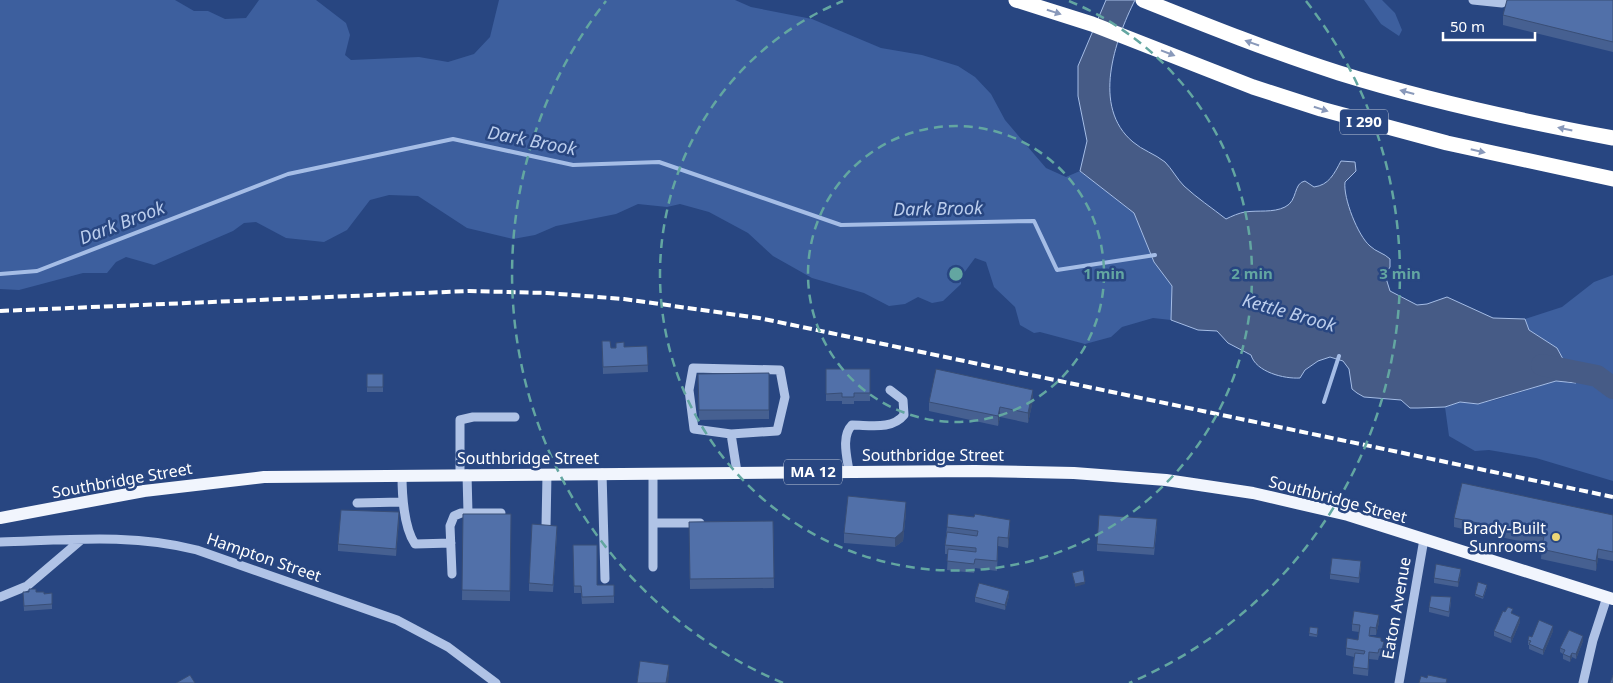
<svg xmlns="http://www.w3.org/2000/svg" width="1613" height="683" font-family="'Noto Sans',sans-serif">
<style>
.green{fill:#3d5f9e}
.water{fill:#465b86;stroke:#a5bde6}
.lines{fill:none;stroke-linecap:round;stroke-linejoin:round}
.stream{stroke:#a5bde6;stroke-width:4}
.river{stroke:#465b86;stroke-width:22}
.minor{stroke:#b0c3e6;stroke-width:9}
.major{stroke:#f1f5fd;stroke-width:12}
.highway{stroke:#fff;stroke-width:15}
.rail{stroke:#fff;stroke-width:4;stroke-dasharray:9 4;stroke-linecap:butt}
.wall{fill:#466091}
.shaded-wall{fill:#394e76}
.building{fill:#5170a9;stroke:#394e76}
.oneway{fill:#8999ba}
.ring{fill:none;stroke:#63a6a1;stroke-width:2.5;stroke-dasharray:9 6}
.poi-dot{fill:#edd777;stroke:#284681;stroke-width:2}
.labels{text-anchor:middle;stroke-width:5;stroke-linejoin:round;paint-order:stroke}
.shield{fill:#284681;stroke:#bec8d9;stroke-width:1}
.shield-label{font-size:15px;font-weight:bold;fill:#fff}
.street-label{font-size:16px;fill:#fff;stroke:#284681}
.poi-label{font-size:16px;fill:#fff;stroke:#284681;text-anchor:end}
.water-label{font-size:18px;font-style:italic;fill:#bcceed;stroke:#284681}
.centre{fill:#63a6a1;stroke:#284681;stroke-width:2.5}
.ring-label{font-size:15px;text-anchor:middle;font-weight:bold;fill:#63a6a1;stroke:#284681;stroke-width:5;stroke-linejoin:round;paint-order:stroke}
</style>
<rect width="100%" height="100%" fill="#284681"/>
<path class="green" d="M0 0H175L194 11H208L225 19 246 18 259 0H316L346 23 350 35 345 55 351 60 419 57 448 62 474 54 490 37 499 0H735L751 7 812 19 881 48 922 55 958 66 975 77 991 94 1005 120 1046 168 1066 177 1080 171 1134 213 1154 262 1172 286 1171 320 1153 318 1122 327 1111 337 1085 344 1040 332 1034 333 1020 325 1015 307 994 287 986 262 975 258 961 277V284L943 301 932 303 918 297 905 304 889 306 864 293 812 278 773 256 748 233 709 212 680 204 667 207 638 204 616 214 556 226 535 235 513 239 467 228 418 196 389 195 370 200 347 230 324 242 286 238 256 222 244 223 233 231 154 265 126 257 116 262 107 273H83L19 290 0 289Z
M1364 0H1382L1395 13 1402 30 1399 36 1381 24Z
M1613 275V481L1536 458 1489 450 1475 451 1449 436 1445 407 1460 402 1478 404 1499 399 1556 381 1576 383 1557 348 1529 330 1525 319 1562 307 1594 282Z"/>
<path class="water" d="M1106 0H1135C1115 40 1091 107 1133 142 1142 150 1155 154 1165 162 1172 169 1177 179 1184 186 1197 198 1212 208 1226 219 1232 216 1239 213 1245 212 1258 210 1273 213 1285 207 1298 201 1293 183 1305 181L1314 187C1329 185 1334 174 1341 161L1355 162 1356 171 1345 182C1343 198 1358 236 1370 246 1376 252 1384 253 1390 259V267L1385 275 1390 291 1417 305 1427 304 1447 297 1493 318 1525 319 1529 330 1557 348 1576 383 1556 381 1478 404 1460 402 1445 407 1418 408H1410L1401 400 1364 397 1357 393 1352 389 1349 369 1343 361 1330 357 1318 361 1305 370 1300 378C1284 379 1256 372 1251 355L1228 343 1217 331 1198 330 1171 320 1172 286 1154 262 1134 213 1080 171 1087 141 1078 96V66Z"/>
<g class="lines">
<path class="stream" d="M0 274 37 271 288 174 453 139 573 165 659 162 841 225 1034 221 1057 270 1155 255
M1324 402 1339 356"/>
<path class="river" d="M1542 365 1597 376 1613 388"/>
<path class="minor" d="M1473 0 1502 3 1504 0
M731 434 694 429 689 390 693 368 780 370 785 397 777 431 731 434 737 472
M849 471C847 457 841 436 852 425 870 425 892 430 904 415L903 400 890 390
M602 473 605 579
M460 474V420L473 417H515
M402 475C402 494 404 528 415 544L451 543
M357 503 401 502
M468 513H501
M653 523H700
M546 527 547 474
M0 542C66 540 133 533 197 550L397 620 448 647 496 683
M653 567V473
M452 574 450 526 454 516 461 513H468L467 474
M0 597 27 586 81 540
M1399 683 1424 539
M1583 683 1593 640 1607 597"/>
<path class="major" d="M0 518 144 491 264 477 975 471 1074 473 1166 480 1253 493 1348 515 1613 599"/>
<path class="highway" d="M1016 0 1092 24 1253 87 1321 109 1447 143 1613 179
M1143 0C1208 26 1273 52 1339 73 1429 101 1521 121 1613 138"/>
<path class="rail" d="M0 311 469 291 547 293 624 299 759 318 1613 497"/>
</g>
<path class="wall" d="M1613 0V52L1503 25V15Z
M602 341 611 348 647 346 648 372 603 374Z
M826 369H870V401H854V404H842V401H826Z
M769 373V419L699 420 698 374Z
M367 374H383V392H367Z
M1033 400 1028 423 1000 417 998 426 929 411V402Z
M906 512 903 541 895 547 844 543V533Z
M463 514H511L510 601 462 600Z
M1613 515V561L1598 558 1596 571 1541 559 1542 546 1454 527V518Z
M399 520 396 556 338 551V544Z
M773 521 774 588 690 589 689 522Z
M1157 526 1154 555 1097 551V544Z
M947 527 1010 530 1008 548 998 546 997 571 975 568 974 573 947 570 948 554H945V545Z
M557 533 553 592 529 591V583Z
M573 545 597 585H614V603L582 604 581 593H574Z
M1361 566 1359 583 1330 579V574Z
M1461 573 1458 587 1434 583V578Z
M1487 587 1483 599 1475 596V594Z
M23 592H36L44 594 52 593V609L24 611Z
M1009 596 1005 610 975 602V597Z
M1451 602 1449 617 1429 612V607Z
M1505 612 1513 614 1520 622 1511 643 1494 636V631Z
M1379 622 1376 635H1370V636L1381 642 1384 649 1382 656H1379L1378 660 1369 659 1368 676 1353 674V667L1354 657 1346 655V648L1358 640 1359 632 1352 631V624Z
M1310 627 1318 628 1317 637 1309 636Z
M1553 631 1543 655 1529 649V645H1528V640L1532 637Z
M1583 641 1576 659 1572 657 1570 662 1563 659V654L1560 652V648Z"/>
<path class="shaded-wall" d="M1033 390V400L1028 423V413Z
M1000 407V417L998 426V416Z
M906 502V512L903 541 895 547V538Z
M399 512V520L396 556V549Z
M1010 520V530L1008 548V538Z
M1598 549V558L1596 571V561Z
M1461 569V573L1458 587V582Z
M1085 582V584L1075 587V584Z
M1009 591V596L1005 610V605Z
M1379 615V622L1376 635V628Z
M1520 617V622L1511 643V638Z
M1553 626V631L1543 655V650Z
M1583 636V641L1576 659V654Z
M1572 653V657L1570 662V657Z
M669 665V675L668 683H666Z"/>
<path class="building" d="M1507 0H1613V42L1503 15Z
M602 341H610L611 348H616V343L624 342V347L647 346 648 365 603 367Z
M826 369H870V393H854V397H842V393L826 394Z
M936 369 1033 390 1028 413 1000 407 998 416 929 402Z
M769 373V410H699L698 374Z
M367 374H383V387H367Z
M1462 483 1613 515V552L1598 549 1596 561 1541 549 1544 537 1454 518Z
M848 496 906 502 903 531 895 538 844 533Z
M341 510 399 512 396 549 338 544Z
M463 514H511L510 591 462 590Z
M948 514 974 517 975 514 1010 520 1008 538 998 537 997 561 975 559 974 564 947 561 948 549 976 552V548L945 545 947 532 977 536 978 531 947 527Z
M1099 515 1157 519 1154 548 1097 544Z
M773 521 774 578 690 579 689 522Z
M532 524 557 526 553 585 529 583Z
M573 545H597V585H614V596L582 597 581 586H574Z
M1332 558 1361 561 1359 578 1330 574Z
M1436 564 1461 569 1458 582 1434 578Z
M1083 570 1085 582 1075 584 1072 573Z
M1478 582 1487 585 1483 597 1475 594Z
M979 583 1009 591 1005 605 975 597Z
M29 589H36V592H44V594L52 593V604L24 606 23 592H29Z
M1431 596 1451 597 1449 612 1429 607Z
M1508 607 1513 609 1511 613 1520 617 1511 638 1494 631 1503 611 1505 612Z
M1354 611 1379 615 1376 628 1370 627 1369 636 1381 638V641L1384 642 1382 649H1379L1378 653 1369 652 1368 669 1353 667 1355 653 1364 654 1365 651 1346 648 1347 638 1358 640 1360 625 1352 624Z
M1539 620 1553 626 1543 650 1529 644 1531 641 1528 640 1529 636 1532 637Z
M1310 627 1318 628 1317 635 1309 633Z
M1569 630 1583 636 1576 654 1572 653 1570 657 1563 654 1565 650 1560 648Z
M640 661 669 665 666 683H637Z
M190 675 195 683H176Z
M1428 675 1447 679 1446 683H1419L1421 676 1427 678Z
M1613 675V683H1610Z"/>
<defs><path id="oneway-solid" d="M-6-.8H1V-3.2L6.5 0L1 3.2V.8H-6Z" transform="scale(1.25)"/></defs>
<g class="oneway">
<use href="#oneway-solid" transform="translate(1054 12) rotate(17)"/>
<use href="#oneway-solid" transform="translate(1252 43) rotate(-161)"/>
<use href="#oneway-solid" transform="translate(1168 53) rotate(21)"/>
<use href="#oneway-solid" transform="translate(1407 92) rotate(-165)"/>
<use href="#oneway-solid" transform="translate(1321 109) rotate(17)"/>
<use href="#oneway-solid" transform="translate(1565 129) rotate(-168)"/>
<use href="#oneway-solid" transform="translate(1478 151) rotate(13)"/>
</g>
<g class="ring">
<circle cx="956" cy="274" r="148"/>
<path d="M1069 1A296 296 0 1 1 843 1"/>
<path d="M783 683A444 444 0 0 1 606 1M1306 1A444 444 0 0 1 1129 683"/>
</g>
<circle class="poi-dot" cx="1556" cy="537" r="5"/>
<g class="labels">
<g class="shield">
<rect x="1340" y="109.5" width="48" height="25" rx="4"/>
<rect x="784" y="459.5" width="58" height="25" rx="4"/>
</g>
<g class="shield-label">
<text x="1364" y="127">I 290</text>
<text x="813" y="477">MA 12</text>
</g>
<g class="street-label">
<text x="933" y="461">Southbridge Street</text>
<text x="528" y="464">Southbridge Street</text>
<text transform="translate(122 480) rotate(-10)" y="6">Southbridge Street</text>
<text transform="translate(1338 499) rotate(15)" y="6">Southbridge Street</text>
<text transform="translate(264 557) rotate(19)" y="6">Hampton Street</text>
<text transform="translate(1396 608) rotate(-80)" y="6">Eaton Avenue</text>
</g>
<g class="poi-label">
<text x="1546" y="534">Brady-Built<tspan x="1546" dy="18">Sunrooms</tspan></text>
</g>
<g class="water-label">
<text transform="translate(532 141) rotate(11)" y="6">Dark Brook</text>
<text transform="translate(938 209) rotate(-1)" y="6">Dark Brook</text>
<text transform="translate(122 223) rotate(-21)" y="6">Dark Brook</text>
<text transform="translate(1289 313) rotate(16)" y="6">Kettle Brook</text>
</g>
</g>
<circle cx="956" cy="274" r="8" class="centre"/>
<g class="ring-label">
<text x="1104" y="279">1 min</text>
<text x="1252" y="279">2 min</text>
<text x="1400" y="279">3 min</text>
</g>
<path d="M1443 32v8h92v-8" fill="none" stroke="#ffffff" stroke-width="2.5"/>
<text x="1450" y="32" font-size="15" fill="#ffffff" stroke="#284681" stroke-width="4" paint-order="stroke">50 m</text>
</svg>
